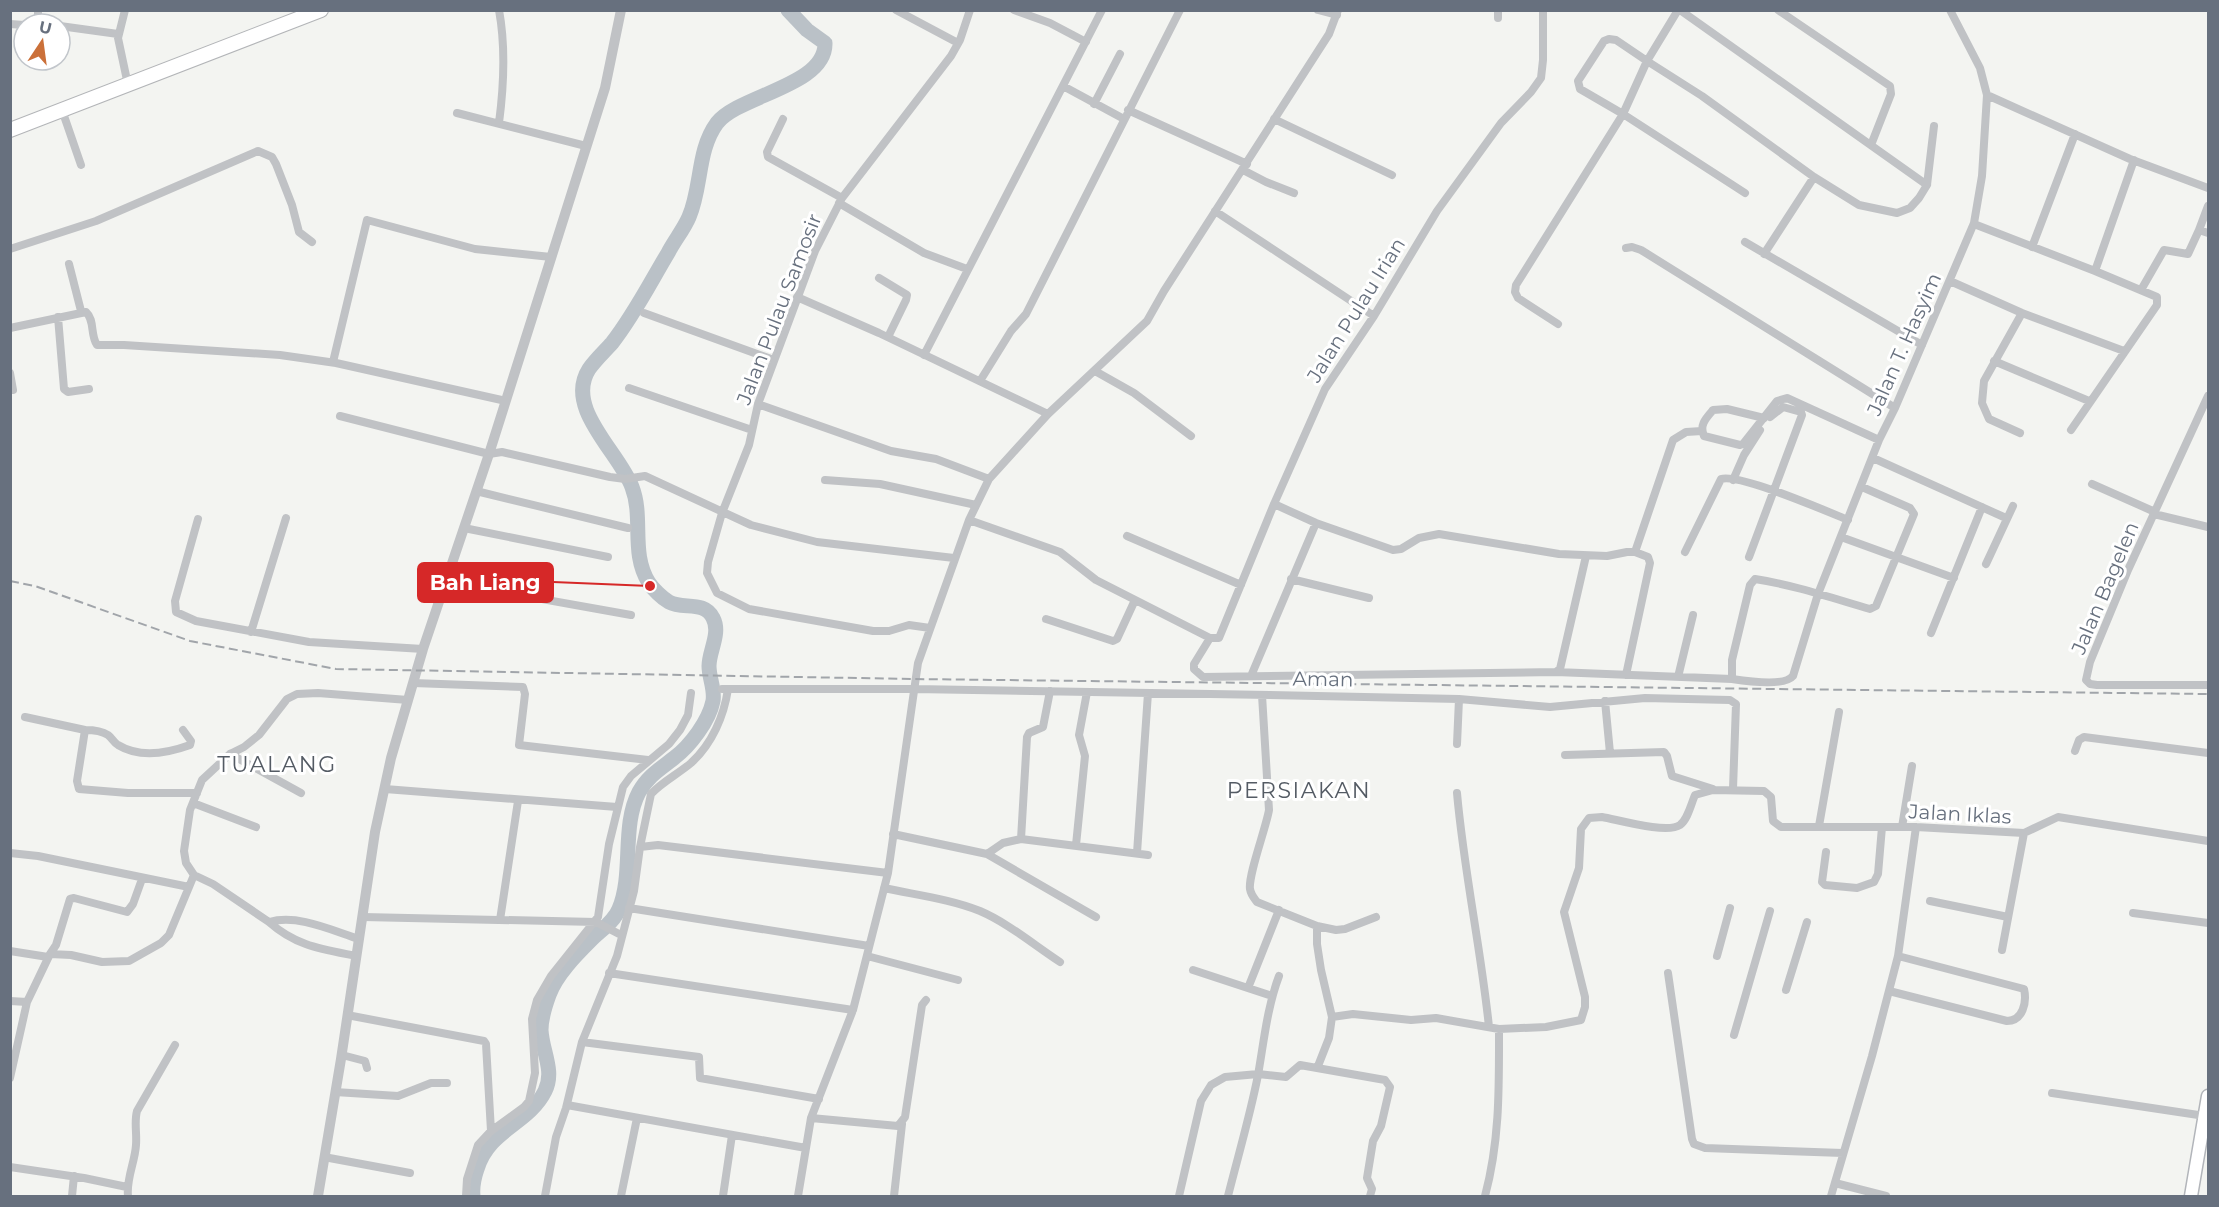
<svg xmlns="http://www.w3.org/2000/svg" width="2219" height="1207" font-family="Montserrat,sans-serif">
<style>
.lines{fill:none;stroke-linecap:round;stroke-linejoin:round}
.river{stroke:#bac1c7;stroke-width:15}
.secondary-casing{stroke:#b2b5ba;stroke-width:15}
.trunk-casing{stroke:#b3b5b8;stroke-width:16}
.minor{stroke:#c0c2c5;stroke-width:8}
.tertiary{stroke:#c0c2c5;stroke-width:10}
.secondary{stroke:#fff;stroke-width:12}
.trunk{stroke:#fff;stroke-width:14}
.rail{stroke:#a1a5aa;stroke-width:2;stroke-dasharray:9 4.5;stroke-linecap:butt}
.labels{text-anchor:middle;stroke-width:6;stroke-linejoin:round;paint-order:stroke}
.street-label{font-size:20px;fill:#67707e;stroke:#fff}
.quarter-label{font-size:22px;letter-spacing:1.5px;fill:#545b64;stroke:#fff}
.leader{fill:none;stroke:#d62828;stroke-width:2}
.callout-dot{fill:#d62828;stroke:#fff;stroke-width:2}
.callout{fill:#d62828;stroke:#d62828;stroke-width:2}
.callout-label{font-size:21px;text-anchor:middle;font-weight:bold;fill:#fff}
</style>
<rect width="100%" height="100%" fill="#f3f4f1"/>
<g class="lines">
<path class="river" d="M473 1196C472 1187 474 1178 477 1169 489 1129 528 1125 545 1091 555 1071 542 1051 541 1030 541 1019 545 1006 549 995 556 975 576 955 591 940 601 930 614 922 619 909 634 874 621 826 639 792 648 776 660 769 674 758 690 746 709 721 713 701 715 689 709 678 709 666 709 651 721 633 713 618 704 600 683 610 669 602 662 598 653 589 649 583 630 553 644 518 632 487 619 452 564 408 589 369 596 359 604 352 612 343 634 315 650 283 668 253 674 241 684 229 689 217 702 187 697 150 717 123 739 95 826 86 825 43L807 30 788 10"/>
<g class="secondary-casing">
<path id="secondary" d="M2191 1196 2208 1096"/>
</g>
<g class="trunk-casing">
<path id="trunk" d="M10 130 321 10"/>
</g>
<path class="minor" d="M38 10V23
M125 10 118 38 128 85
M499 10C506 48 504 85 499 123
M896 10 958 43
M1014 10 1050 23 1086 42
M1318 10 1337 15
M1498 10V18
M1680 10 1927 185
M1778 10 1890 86 1891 94 1871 145
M10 24 24 25
M31 24H47
M60 26 118 34
M1063 86 1124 119
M1987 95 2130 159 2208 188
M1094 104 1120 54
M62 110 81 165
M1128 110 1247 164
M457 113 586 146
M783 119 767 152 768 157 842 198
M1274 119 1392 175
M1243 170 1266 182 1294 193
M1745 193 1623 114 1580 89 1578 81 1604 41 1609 39 1616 40 1647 61 1702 96 1814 177 1859 205 1897 213 1910 208 1919 198 1927 185 1934 126
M839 203 924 253 967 269
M1215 211 1374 316
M1974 224 2095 271 2157 297V305L2071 430
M2199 230 2208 206
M1745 242 1922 345
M2032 247 2075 134
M1626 248 1632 247 1641 250 1895 408
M10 249 96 221 258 151 272 157 276 164 292 205 299 232 312 242
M1764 254 1814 177
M69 264 81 311
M2095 271 2134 160
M879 278 907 295 906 300 888 337
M1950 281 2022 313 2124 351
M2141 290 2164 250 2188 254 2199 230 2208 233
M797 297 879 333 1048 414
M644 313 774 360
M58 317 64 389 68 392 89 389
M1558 324 1518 298 1515 292 1516 285 1623 114 1647 61 1678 10
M10 328 86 312C95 320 90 335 97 345H124L280 355 336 363 506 401
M924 355 1102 10
M1994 361 2089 401
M333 362 367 220 475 249 551 257
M1095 371 1134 393 1191 436
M10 373 13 390
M980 381 1011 331 1026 314 1180 10
M629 388 752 430
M2208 396 2128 570 2090 662 2086 680 2090 684 2097 685H2208
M758 404 891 451 936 459 989 479
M340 416 489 454 502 452 610 477 625 479 645 476 751 525 817 542 954 558
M1764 418 1727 409 1713 410C1706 418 1699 425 1704 436L1740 445 1743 444 1777 401 1787 398 1879 440
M2020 433 1989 419 1982 403 1984 381 2022 313
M1873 458 2006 518
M825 480 880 484 976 505
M1733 480 1744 455 1760 430
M2092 484 2155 512
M1862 487 1910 508 1914 514 1876 606 1870 609C1832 598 1794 585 1755 579L1750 585 1732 660V679C1745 681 1784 687 1793 676L1818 594 1879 440 1895 408 1974 223 1982 176 1987 95 1980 68 1950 10
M476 491 628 528
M1274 504 1316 523 1393 550 1401 549 1419 538 1439 534 1559 554 1607 556 1627 552H1635L1648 557 1650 563 1626 675
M2154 514 2208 527
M198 519 175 601 176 612 196 621 309 642 423 649
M969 520 1060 552 1096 580 1210 638H1219L1274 504 1325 389 1374 316 1437 211 1501 123 1531 92 1541 78 1543 60V10
M464 528 608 557
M1127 536 1241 585
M1841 537 1954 578
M1635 552 1673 440 1686 432 1702 431
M1685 552 1721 479C1739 473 1826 511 1848 520
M1749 557 1802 415 1801 412 1783 407 1770 417
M1986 564 2013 506
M1291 579 1369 598
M446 582 631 615
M1046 619 1113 641 1117 639 1135 600
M930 628 909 625 889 631H873L749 609 717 593 707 573 708 562 722 513 749 445 758 404 815 251 842 198 951 56 960 40 970 10
M251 632 286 518
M1931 633 1982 507
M1210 638 1194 664V669L1203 677 1556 672 1560 669 1586 556
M1556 672 1732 679
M1251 676 1316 523
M1678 677 1693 615
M413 683 523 687 525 694 519 745 648 760
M722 689H914L1270 695 1459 699 1550 707 1645 698 1730 700 1736 704 1733 789
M1262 695 1269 810C1266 828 1248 875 1250 889 1251 895 1254 898 1257 902L1317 926 1336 930 1345 929 1376 917
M1605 701 1610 753
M25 717 85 730 77 781 79 789 128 793H197
M85 730C93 730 102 731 108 735 112 738 114 743 118 745 141 759 168 753 190 745L191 741 183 730
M1457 744 1459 699
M2075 751 2079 740 2084 737 2208 753
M230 754 301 793
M1565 755 1664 752 1667 756 1672 776 1713 789
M385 789 617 807
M1457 793C1464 872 1481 949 1489 1027
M193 803 256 827
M1819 826 1839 712
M1902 827 1912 766
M893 834 987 854 1096 917
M1021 839 1027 737 1029 733 1043 727 1050 691
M1076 845 1085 756 1079 735 1087 692
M640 847 651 794C662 782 678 774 691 763 712 744 724 716 728 689
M1826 852 1822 882 1825 885 1857 888 1874 882 1878 874 1882 827
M10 853 38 856 189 887
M1137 853 1148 693
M987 854 1003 843 1021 839 1148 855
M884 888C916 895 950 899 980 911 1008 923 1034 945 1060 962
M1930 901 2008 917
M629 908 869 946
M2133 913 2208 923
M363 917 596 922 621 935
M500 920 518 801
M269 922C296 946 321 949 356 956
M1317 926V944L1321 970 1332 1017 1329 1038 1318 1066
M359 939C331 930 298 914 269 922L213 884 194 875 186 863 184 851 190 810 202 780 230 754 244 747 259 735 287 699 297 694 318 693 408 700
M2002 950 2024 833
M10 951 48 957
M50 954 56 945 70 899 74 898 127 912 133 904 142 879
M867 956 958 980
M1717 956 1730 908
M1193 970 1272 996
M609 973 853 1010
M1668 973 1692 1139 1694 1144 1705 1148 1843 1153
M1248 988 1279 910
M1786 990 1807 922
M1889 991 2007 1021C2023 1021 2027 1002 2024 989L1898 956
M10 1001 27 1002
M347 1015 484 1041 486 1044 491 1131
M1332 1017 1353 1014 1411 1020 1436 1018 1499 1029 1546 1027 1581 1020 1585 1007V997L1564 912 1579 868 1581 829 1589 818 1602 817C1619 820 1667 834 1680 825 1688 819 1691 804 1695 795L1713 790 1764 791 1771 797 1773 821 1781 827H1916L2024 833 2058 817 2208 841
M1734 1035 1770 911
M582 1042 699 1057 700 1078 819 1099
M342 1055 365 1061 367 1068
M10 1078 27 1002 50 954 71 955 102 962 129 961 161 943 169 935 194 875
M335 1092 398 1096 431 1083H447
M2052 1093 2205 1116
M567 1105 806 1148
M811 1118 898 1126 905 1117 922 1005 926 1000
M324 1157 410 1173
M10 1167 84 1178 127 1187
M1835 1183 1886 1196
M72 1196 74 1176
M128 1196C126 1179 135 1162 136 1145 137 1133 134 1122 137 1111L175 1045
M466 1196 467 1179 478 1145 491 1131 524 1107 529 1101 535 1073 532 1019 537 1000 551 976 598 917 609 844 623 787 631 776 669 744 680 730 688 715 691 693
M545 1196 556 1137 566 1108 582 1042 617 956 634 891 640 847 658 845 888 873
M621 1196 637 1118
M723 1196 732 1135
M798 1196 811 1118 853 1010 888 873 918 663 969 520 989 479 1048 414 1147 321 1164 291 1329 34 1338 10
M894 1196 902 1124
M1179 1196 1201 1101 1211 1085 1225 1077 1258 1074 1286 1077 1300 1065 1385 1080 1390 1087 1381 1126 1373 1141 1367 1178 1372 1189 1370 1196
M1228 1196C1238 1156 1250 1116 1258 1075 1264 1041 1267 1008 1279 976
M1485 1196C1500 1140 1499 1087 1499 1029
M1831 1196 1872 1056 1898 956 1916 827"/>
<path class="tertiary" d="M318 1196 341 1059 375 832 391 758 423 649 489 454 605 88 621 10"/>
<use href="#secondary" class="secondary"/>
<use href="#trunk" class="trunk"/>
<path class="rail" d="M10 581 35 586 190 641 336 669 913 679 2208 694"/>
</g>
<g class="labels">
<g class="street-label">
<text transform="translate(779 309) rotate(-69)" y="7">Jalan Pulau Samosir</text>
<text transform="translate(1356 310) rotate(-58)" y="7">Jalan Pulau Irian</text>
<text transform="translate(1904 344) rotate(-66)" y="7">Jalan T. Hasyim</text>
<text transform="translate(2105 588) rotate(-67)" y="7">Jalan Bagelen</text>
<text transform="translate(1323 679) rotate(1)" y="7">Aman</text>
<text transform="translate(1960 814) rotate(3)" y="7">Jalan Iklas</text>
</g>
<g class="quarter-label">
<text x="277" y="772">TUALANG</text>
<text x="1299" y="798">PERSIAKAN</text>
</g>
</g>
<path class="leader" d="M650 586L553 582"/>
<circle class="callout-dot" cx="650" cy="586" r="6"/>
<rect class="callout" x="418" y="563" width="135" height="39" rx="6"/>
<g class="callout-label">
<text x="485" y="590">Bah Liang</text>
</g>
<rect width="2219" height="1207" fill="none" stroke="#67707e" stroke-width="24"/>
<g transform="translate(42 42) rotate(13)"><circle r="28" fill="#ffffff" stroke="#c2c6cb" stroke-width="1.5"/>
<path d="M0-4.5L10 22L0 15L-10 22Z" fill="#cb7039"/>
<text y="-9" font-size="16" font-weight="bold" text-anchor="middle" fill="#67707e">U</text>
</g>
</svg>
